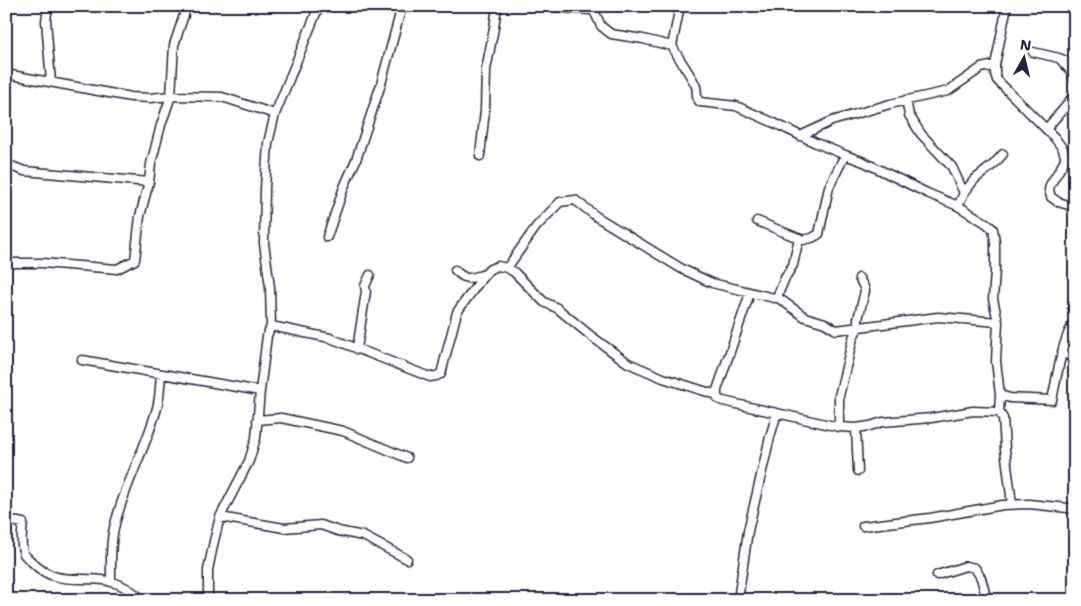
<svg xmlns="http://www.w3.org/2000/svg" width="1081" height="606" font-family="'Shantell Sans',sans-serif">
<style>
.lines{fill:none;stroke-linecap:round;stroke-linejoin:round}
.street-casing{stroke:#22223b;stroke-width:11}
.street{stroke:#fff;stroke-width:8}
</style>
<rect width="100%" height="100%" fill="#fff"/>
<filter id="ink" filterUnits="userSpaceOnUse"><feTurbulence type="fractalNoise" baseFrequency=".02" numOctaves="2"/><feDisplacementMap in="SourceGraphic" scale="10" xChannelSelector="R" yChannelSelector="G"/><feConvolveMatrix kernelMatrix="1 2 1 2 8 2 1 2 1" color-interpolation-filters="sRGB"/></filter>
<g filter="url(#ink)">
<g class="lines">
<g class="street-casing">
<path id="street" d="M48 6 46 21 51 82
M546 6 572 9 592 10 595 13 601 26 611 34 643 39 672 46
M680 6 672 46C679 59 688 71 695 84 699 91 694 97 700 102L736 106 772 122 816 143 845 155 864 162 927 193 958 206 986 223 993 229 995 242V271L993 299 998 322 996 361 1000 395 999 412 1003 418 1005 449 1012 504
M1007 6 995 65V74L997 80 1054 137 1063 149 1065 157 1064 162 1050 185 1049 190 1051 197 1058 202 1075 207
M1033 52 1059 58
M1075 65 1059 58 1071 71 1075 81
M6 74 131 97 150 98 171 96 222 97 275 114
M906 100 909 115 921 134 952 167 964 193 958 206
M1046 129 1066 106 1075 93
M800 136 832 121 890 104 948 91 981 68 995 65
M480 156 485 110 486 70 494 28 497 6
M6 164 24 171 149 182 151 164 161 125 171 96 174 45 187 6
M964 193 974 180 994 164 1003 154
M757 221 803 240 812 238 819 234 829 187 845 155
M327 237 344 187 356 160 381 84 402 6
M6 263H42L117 269 135 260 140 216 149 182
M507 268 536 227 560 202 575 200 597 217 682 269 712 283 774 298 777 297 805 317 825 323 836 330 938 317 998 322
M455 270C467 282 470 278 485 274
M777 297 785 278 793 265 799 238
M271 326 330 338 430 377 436 376 441 374 457 312 485 274 490 269 498 266 507 268 514 272 544 302 557 308 591 336 628 363 663 378 717 395 718 399 723 401 839 427 856 428 870 426 883 422 931 418 973 411 999 412
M357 349 366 291 365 286 370 275
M1063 351 1075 360
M82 360 260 391
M717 395V390L750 293
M1000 395 1010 398 1052 400C1057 378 1062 338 1075 321
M257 420 281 418 343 431 407 458
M839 427V396L853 338 858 327V319L865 291 864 287 859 278
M856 428 858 471
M220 517 284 528 321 525 338 531 363 536 407 559
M6 520 23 523C22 531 20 546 24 554 26 557 30 560 32 562 56 587 80 575 109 581 121 584 134 592 143 600
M863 526 930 518 1003 505 1029 504 1068 508 1075 509
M937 575 966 566 975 568 981 578 987 600
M111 582C111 564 110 541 115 524 125 484 146 448 157 408 160 397 160 385 161 374
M208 600V570L214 541 220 517 249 461 256 438 260 391 267 336 271 326 270 287 264 243 265 188 268 143 275 114 319 6
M738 600 748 531 770 437 777 413"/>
</g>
<use href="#street" class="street"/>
</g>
</g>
<rect width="1081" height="606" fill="none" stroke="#fff" stroke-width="25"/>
<rect x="12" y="12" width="1056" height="581" fill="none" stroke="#22223b" stroke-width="2" filter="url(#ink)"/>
<g transform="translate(1024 58) rotate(8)" stroke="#ffffff" stroke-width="4" paint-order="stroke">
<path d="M0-4L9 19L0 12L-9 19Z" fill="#22223b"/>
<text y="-8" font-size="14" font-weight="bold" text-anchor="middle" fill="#22223b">N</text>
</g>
</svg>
